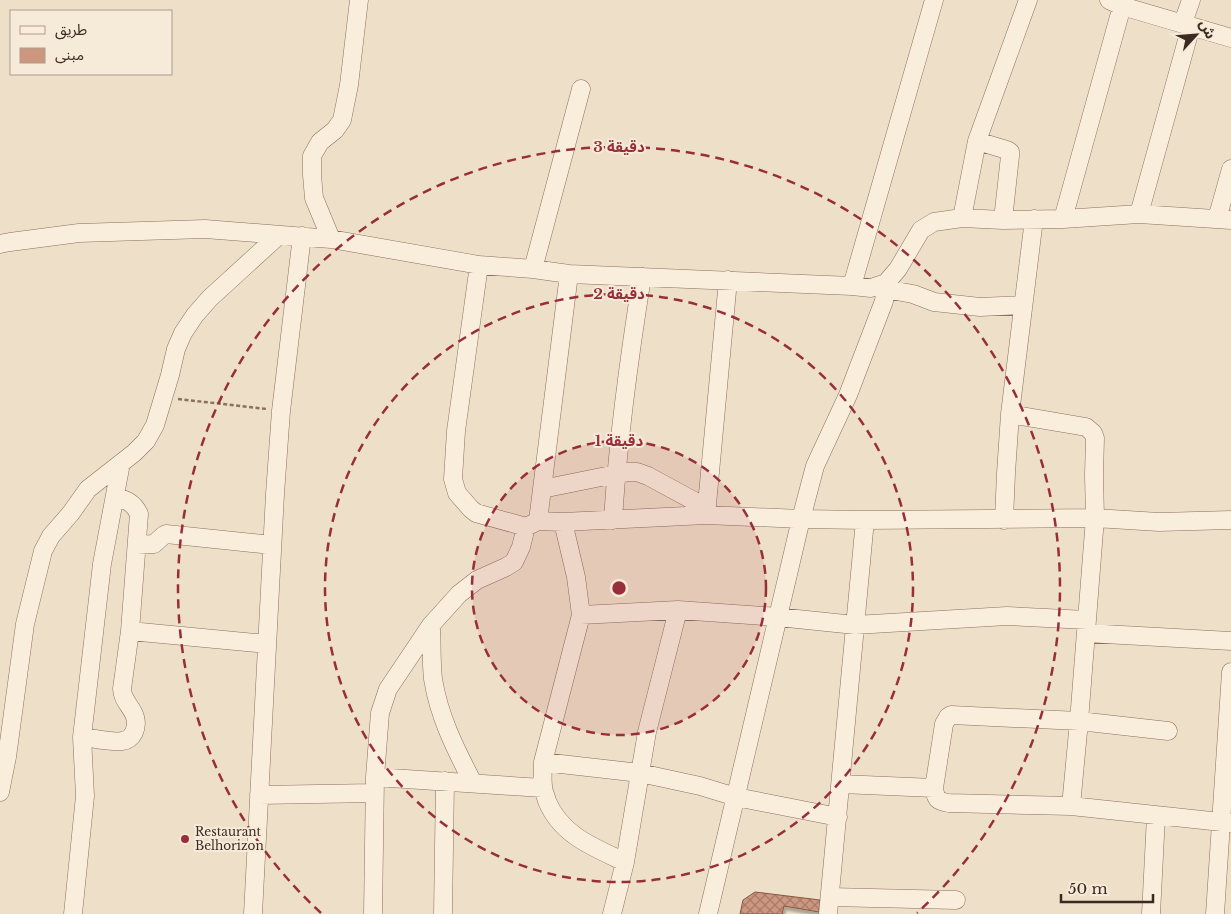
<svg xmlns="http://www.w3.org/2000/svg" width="1231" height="914" font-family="'Libre Baskerville','Noto Sans Arabic',serif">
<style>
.building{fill:url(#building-cross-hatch);stroke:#895743;filter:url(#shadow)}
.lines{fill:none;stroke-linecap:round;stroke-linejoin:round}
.minor-casing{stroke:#8a705d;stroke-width:19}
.path{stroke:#8a705d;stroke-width:2.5;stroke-dasharray:4 2.5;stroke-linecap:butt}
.minor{stroke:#f9eddc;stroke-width:18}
.ring{fill:none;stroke:#992e3b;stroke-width:2.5;stroke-dasharray:9 6}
.poi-dot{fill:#992e3b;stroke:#f6ead8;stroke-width:2}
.labels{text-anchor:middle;stroke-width:4;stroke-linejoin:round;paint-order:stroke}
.poi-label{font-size:12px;fill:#3b2a21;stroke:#f6ead8;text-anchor:start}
.centre{fill:#992e3b;stroke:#f6ead8;stroke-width:2.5}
.ring-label{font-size:15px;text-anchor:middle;font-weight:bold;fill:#992e3b;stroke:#f6ead8;stroke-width:4;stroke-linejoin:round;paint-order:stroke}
</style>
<defs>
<pattern id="building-cross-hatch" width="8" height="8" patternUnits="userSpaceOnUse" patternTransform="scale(1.25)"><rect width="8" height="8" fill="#cc967f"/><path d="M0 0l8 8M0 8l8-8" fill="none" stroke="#a77b68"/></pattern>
<filter id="shadow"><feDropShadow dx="2" dy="4" stdDeviation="1" flood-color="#0004"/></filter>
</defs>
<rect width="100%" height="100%" fill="#eedfc8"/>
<path class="building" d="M755 892 820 900 819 912 784 906 782 914H740L743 900Z"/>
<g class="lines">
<g class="minor-casing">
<path id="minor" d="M1109 0 1122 6 1231 38
M1183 23 1191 0
M977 141 1007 150 1010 152V156L1003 220
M1139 214 1191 26
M962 218 977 141 1028 0
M1063 219 1122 6
M1217 219 1231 169
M331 239 314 198 312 175V156L320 142 335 130 342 120 349 85 359 0
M0 244 10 242 79 233 205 229 331 239 479 265 533 269 569 274 852 286 871 288 886 283 898 269 921 230 934 222 962 218 1003 220 1063 219 1139 214 1231 220
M479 265 456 431 453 479 457 493 471 509 476 513 526 527
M533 269 581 89
M852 286 934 0
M885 289 913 294 934 302 980 307 1023 305
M1010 414 1086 427 1093 433 1095 438 1094 475 1095 518 1079 721 1071 806
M542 489 616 474 629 472H637L648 476 707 508
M706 515 728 280
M613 520C618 438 629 358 642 277
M1004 520 1006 473 1010 414 1034 219
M538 521 569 274
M563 522 576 577 581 615 543 762C543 770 542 778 543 786 543 791 546 796 547 801 561 835 593 847 625 862
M137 545 154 544 164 535 166 534 272 545
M581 615 678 610 778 617 855 625 1007 616 1087 620
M431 625C432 643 431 662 433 679 439 717 456 750 473 783
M130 631 267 644
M1086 633 1231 641
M1168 731 1079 721 951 715 948 717 944 724 934 788C936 800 937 801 949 803L1071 806 1231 823
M82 737C92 738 113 743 122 741 133 740 138 728 135 717 132 707 122 700 122 689L130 631 139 514C134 503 127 500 115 497
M543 762 640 773 700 786 736 797 838 817
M375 777 542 788
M841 784 934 788
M0 792 7 757 25 624 43 551 51 536 71 513 88 489 134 453 146 441 155 425 170 375 176 349 183 333 195 315 210 298 279 235
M259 795 374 793
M830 897 956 900
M73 914 85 796 82 737 102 564 121 463
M253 914 275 494 281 411 302 236
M373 914 375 777 380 713 388 689 431 625 459 594 477 580 506 567 514 562 521 547 526 527 538 521 563 522 706 515 801 519 865 520 1095 518 1159 522 1231 520
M443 914 445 781
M612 914 625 862 647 732 678 610
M708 914 801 519 815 466 848 395 884 301 886 283
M828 914 865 520
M1151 914 1156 816
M1215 914 1231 672"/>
</g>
<path class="path" d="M178 399 267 409"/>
<use href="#minor" class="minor"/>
</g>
<circle cx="619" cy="588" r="147" fill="#992e3b" fill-opacity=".12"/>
<g class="ring">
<circle cx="619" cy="588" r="147"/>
<circle cx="619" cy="588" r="294"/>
<path d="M321 913A441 441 0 1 1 917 913"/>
</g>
<circle class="poi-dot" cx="185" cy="839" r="5"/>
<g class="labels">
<g class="poi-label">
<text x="195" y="836">Restaurant<tspan x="195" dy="14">Belhorizon</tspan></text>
</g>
</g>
<circle cx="619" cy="588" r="8" class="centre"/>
<g class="ring-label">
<text x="619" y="152">3 دقيقة</text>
<text x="619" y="299">2 دقيقة</text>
<text x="619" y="446">1 دقيقة</text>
</g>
<rect x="10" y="10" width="162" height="65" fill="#f6ead8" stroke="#ab9d8f"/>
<rect x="20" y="26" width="25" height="8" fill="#f9eddc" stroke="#ab9d8f"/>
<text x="55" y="35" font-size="15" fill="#3b2a21">طريق</text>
<rect x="20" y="48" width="25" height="15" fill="#cc967f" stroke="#ab9d8f"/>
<text x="55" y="60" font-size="15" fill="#3b2a21">مبنى</text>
<g transform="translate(1196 35) rotate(64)" stroke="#f6ead8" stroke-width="4" paint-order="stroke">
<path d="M0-4L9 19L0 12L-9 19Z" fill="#3b2a21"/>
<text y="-8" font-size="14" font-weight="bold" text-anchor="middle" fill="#3b2a21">ش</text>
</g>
<path d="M1061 894v8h92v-8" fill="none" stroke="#3b2a21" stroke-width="2.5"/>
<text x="1068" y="894" font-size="15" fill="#3b2a21" stroke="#f6ead8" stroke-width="4" paint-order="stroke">50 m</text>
</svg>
